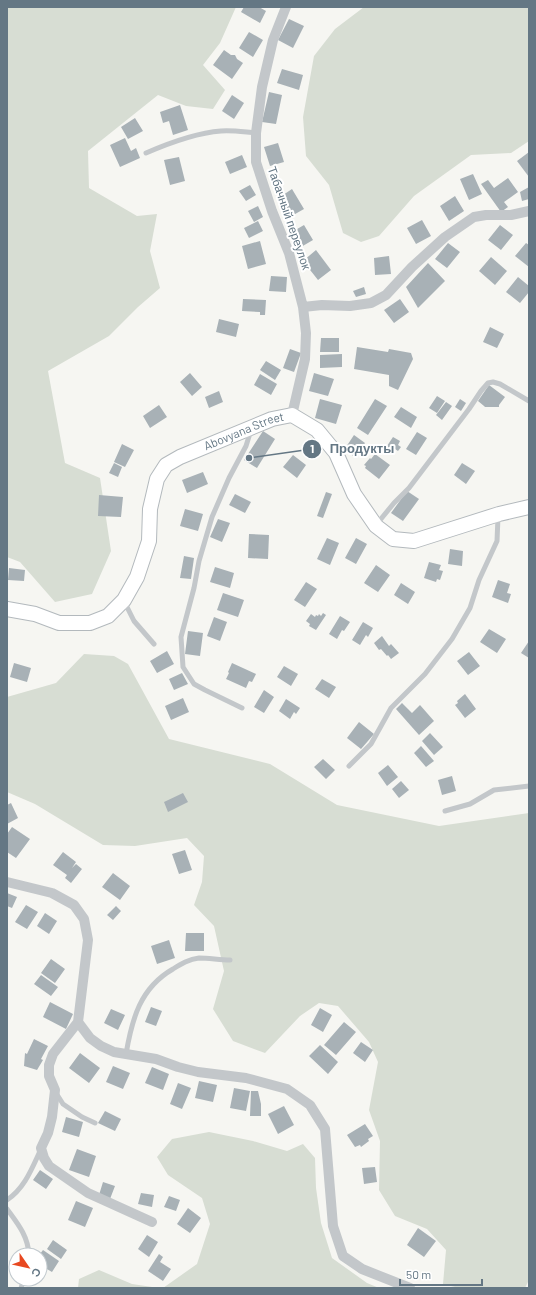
<svg xmlns="http://www.w3.org/2000/svg" width="536" height="1295" font-family="Barlow,sans-serif">
<style>
.green{fill:#d7ddd3}
.building{fill:#a8b1b6}
.lines{fill:none;stroke-linecap:round;stroke-linejoin:round}
.secondary-casing{stroke:#b3b9bd;stroke-width:16}
.lane{stroke:#c3c7ca;stroke-width:5}
.street{stroke:#c3c7ca;stroke-width:10}
.secondary{stroke:#fff;stroke-width:14}
.labels{text-anchor:middle;stroke-width:4;stroke-linejoin:round;paint-order:stroke}
.street-label{font-size:12px;fill:#647784;stroke:#fff}
.leader{fill:none;stroke:#647784;stroke-width:1.5}
.callout-dot{fill:#647784;stroke:#fff;stroke-width:1.5}
.mark-label{font-size:12px;text-anchor:middle;font-weight:bold;fill:#fff}
.callout-label{font-size:13px;text-anchor:middle;font-weight:bold;fill:#647784;stroke:#fff;stroke-width:4;stroke-linejoin:round;paint-order:stroke}
</style>
<rect width="100%" height="100%" fill="#f6f6f2"/>
<path class="green" d="M7 7H236L220 43 203 65 225 90 213 109 186 106 158 95 88 151 89 188 137 216 157 214 150 251 160 288 138 307 109 336 48 371 65 463 100 478 111 551 92 594 55 602 20 562 7 557Z
M364 7H529V141L511 153 471 155 414 196 379 236 361 242 343 233 329 185 306 156 303 117 314 56 335 29Z
M84 654 114 656 128 664 169 739 270 764 337 805 439 826 529 813V1280L525 1288H459L443 1284 446 1250 427 1229 395 1216 379 1190 380 1141 369 1110 378 1062 369 1042 338 1006 319 1003 300 1016 265 1053 233 1041 213 1009 224 971 214 926 194 905 202 882 204 856 187 838 135 846 103 845 35 804 7 792V697L56 683Z
M209 1132 253 1141 287 1151 303 1144 315 1158 316 1188 321 1223 332 1258 367 1283 379 1288H163L197 1264 210 1224 202 1198 168 1175 157 1157 172 1139Z
M99 1270 132 1284 159 1288H78L79 1279Z"/>
<path class="building" d="M244 7H259L266 11 260 23 241 12Z
M289 19 304 26 293 48 278 40Z
M249 32 263 40 253 57 239 48Z
M224 50 231 55H235L237 59 243 63 232 79 213 65Z
M282 69 303 75 299 90 277 83Z
M269 92 282 95 276 124 262 122Z
M232 95 244 103 234 119 222 111Z
M180 105 188 130 173 135 169 121 163 123 160 112Z
M135 118 143 131 128 139 121 127Z
M125 138 131 151 136 148 140 158 120 167 110 145Z
M278 143 284 162 270 166 264 147Z
M529 152V177L517 161Z
M242 155 247 167 230 174 225 162Z
M179 157 185 181 170 185 164 160Z
M473 174 482 194 469 200 460 179Z
M508 178 518 192 504 202 508 207 501 212 481 184 488 180 494 188Z
M250 185 256 195 246 201 239 191Z
M529 187V199L522 201 520 192Z
M292 189 304 209 288 218 277 199Z
M455 196 464 211 449 221 440 206Z
M258 206 263 217 254 222 248 211Z
M422 220 431 236 416 244 407 228Z
M258 221 263 231 249 238 244 228Z
M304 225 313 240 301 247 292 232Z
M500 225 513 235 501 250 488 240Z
M260 241 266 264 248 269 242 246Z
M448 243 460 252 447 268 435 259Z
M526 243 529 245V267L515 256Z
M316 250 331 270 318 280 303 261Z
M389 256 391 274 375 275 374 258Z
M491 257 507 271 495 285 479 271Z
M428 263 445 281 418 308 406 287Z
M271 276 287 277 286 292 269 291Z
M518 277 529 286V292L520 303 506 292Z
M364 287 366 294 356 297 353 291Z
M243 299 266 300 265 315H260V312L242 311Z
M400 299 409 312 394 323 384 310Z
M219 319 239 324 236 337 216 332Z
M490 327 504 334 497 348 483 342Z
M321 338H339V352H320Z
M357 347 388 352 389 349 411 353 413 359 398 390 389 386V375L354 369Z
M290 349 301 353 294 372 283 368Z
M342 354V367L320 368V355Z
M266 361 281 370 275 380 260 370Z
M190 373 202 387 192 396 180 382Z
M314 373 334 379 328 396 309 391Z
M260 374 277 384 271 395 254 385Z
M489 385 505 397 499 405V407H485L484 406 478 401Z
M219 391 223 402 209 408 205 397Z
M437 396 445 401 437 413 429 408Z
M320 399 342 405 336 424 315 418Z
M375 399 387 406 368 435 357 428Z
M460 399 466 403 461 411 455 407Z
M446 402 452 406 442 420 436 415Z
M159 405 167 417 150 428 143 416Z
M401 407 417 417 411 428 394 417Z
M263 431 275 439 257 468 244 460Z
M417 432 427 438 416 455 406 449Z
M354 435 365 443 355 457 344 450Z
M393 437 400 441 398 445 401 447 398 451 395 449 392 454 385 449Z
M122 444 134 450 125 467 114 462Z
M375 454 390 465 379 479 365 468 366 466 364 465 370 458 371 459Z
M293 455 306 465 297 478 283 467Z
M114 463 122 467 118 477 109 473Z
M462 463 475 471 466 484 454 475Z
M203 472 208 484 187 493 182 480Z
M407 491 419 499 403 521 391 513Z
M326 492 332 494 323 518 317 516Z
M235 494 251 502 245 513 229 505Z
M99 495 123 497 121 517 98 516Z
M185 509 203 514 198 531 180 526Z
M218 519 230 523 222 542 210 537Z
M249 534 269 535 268 559 248 558Z
M327 538 339 543 330 565 317 559Z
M356 538 367 544 356 564 345 558Z
M450 549 463 551 462 566 448 564Z
M184 556 194 558 191 579 180 578Z
M429 562 441 565 439 570 443 571 440 580 437 579 436 582 424 578Z
M376 565 390 575 378 592 364 583Z
M215 567 234 573 230 588 210 582Z
M9 568 25 570 24 581 8 580Z
M498 580 510 584 507 593 511 594 508 603 492 597Z
M306 582 317 589 305 607 294 600Z
M401 583 415 592 408 604 394 595Z
M223 593 244 600 238 617 217 610Z
M323 613 326 615 316 630 309 626 310 624 306 621 311 614 315 617 316 615 318 616 319 614 321 616Z
M340 616 350 622 344 631 342 630 337 639 329 634Z
M214 617 227 622 220 641 207 636Z
M363 622 373 628 368 637 366 635 360 645 352 640Z
M489 629 506 639 497 653 480 642Z
M188 631 203 633 200 656 185 654Z
M382 636 389 646 391 644 399 653 391 659 388 655 387 656 381 649 379 650 374 643Z
M529 641V658L521 653Z
M167 651 174 664 157 673 150 661Z
M469 652 480 666 468 675 457 661Z
M14 663 31 668 27 682 10 677Z
M232 663 256 674 252 682 249 681 246 688 226 679 229 673 228 672Z
M284 666 298 674 291 686 277 677Z
M182 673 188 684 174 690 169 679Z
M322 679 336 687 329 698 315 689Z
M264 690 274 697 264 713 254 707Z
M465 694 476 709 465 718 455 705 458 703 457 701Z
M183 698 189 712 171 720 165 706Z
M286 699 300 708 296 714 294 712 290 719 279 711Z
M402 703 412 713 420 705 434 721 419 735 396 709Z
M359 722 374 734 361 749 347 738Z
M430 733 443 747 434 755 422 741Z
M421 746 434 761 426 767 414 753Z
M323 759 335 770 326 779 314 767Z
M388 765 398 777 387 786 378 773Z
M452 776 456 791 442 795 438 780Z
M401 781 409 790 399 798 392 789Z
M183 793 188 802 168 812 164 802Z
M11 803 18 818 7 824V805Z
M12 827 30 839 16 858 7 852V834Z
M185 850 192 870 179 874 172 854Z
M63 852 76 862 72 868 76 864 82 869 71 883 65 878 67 875 53 865Z
M113 873 130 886 120 900 102 887Z
M7 893 17 897 12 908 7 906Z
M26 905 38 912 27 929 15 922Z
M116 906 121 911 113 920 107 915Z
M45 913 57 921 49 934 37 926Z
M186 933H204V951H185Z
M169 940 175 958 157 964 151 946Z
M51 959 65 969 55 983 41 973Z
M41 975 58 987 51 996 34 984Z
M50 1002 73 1014 66 1029 43 1017Z
M151 1007 162 1011 156 1026 145 1022Z
M320 1008 332 1015 323 1032 311 1025Z
M111 1009 125 1015 118 1030 104 1023Z
M344 1022 356 1032 336 1055 324 1045Z
M34 1039 48 1046 41 1059 43 1060 37 1070 24 1066 25 1053 27 1054Z
M361 1042 373 1050 365 1062 353 1053Z
M320 1045 338 1062 328 1074 309 1056Z
M80 1053 100 1068 89 1083 69 1068Z
M113 1066 130 1073 123 1089 106 1082Z
M152 1067 169 1074 163 1090 145 1083Z
M199 1081 217 1085 213 1102 195 1098Z
M178 1083 191 1088 182 1109 170 1104Z
M234 1088 250 1091 246 1111 230 1108Z
M251 1091H258L261 1104V1116H250Z
M284 1106 294 1125 278 1134 268 1114Z
M105 1111 121 1119 115 1131 98 1123Z
M66 1117 83 1122 79 1137 62 1132Z
M365 1124 373 1136 368 1139 369 1141 361 1147 360 1145 355 1147 347 1135Z
M77 1149 96 1156 89 1177 69 1170Z
M375 1167 377 1182 364 1184 362 1168Z
M40 1170 53 1179 46 1189 33 1180Z
M103 1182 115 1186 110 1199 99 1195Z
M141 1193 154 1195 152 1207 138 1204Z
M169 1196 180 1200 176 1211 164 1207Z
M76 1201 93 1208 85 1227 68 1220Z
M188 1208 201 1218 190 1233 177 1224Z
M418 1228 436 1241 424 1257 407 1245Z
M147 1235 158 1242 149 1257 138 1249Z
M53 1240 67 1250 61 1259 47 1249Z
M43 1250 59 1261 52 1272 40 1265V1254Z
M159 1254 163 1257 160 1262 171 1269 163 1281 148 1271Z"/>
<g class="lines">
<g class="secondary-casing">
<g id="secondary">
<path id="s1" d="M7 609 35 614 59 623H90L108 616 124 600 137 577 149 541 150 509 157 479 166 465 180 457 272 419 292 415 317 430 336 453 354 494 376 526 393 539 414 541 499 514 529 507"/>
</g>
</g>
<path class="lane" d="M146 153C169 143 195 133 221 131 232 130 244 132 256 133
M376 525 394 503 409 488 469 409 481 391 488 383 493 382 500 384 529 401
M124 601 134 621 154 644
M242 708 205 690 194 684 183 667 181 637 194 588 199 561 212 517 229 478 246 446 251 430
M349 766 371 744 391 708 425 674 452 639 470 608 479 580 497 541 498 517
M445 811 470 804 494 790 529 786
M126 1054C132 1019 140 988 173 969 181 964 189 959 199 958 209 958 220 960 230 960
M56 1093 63 1104 82 1117 95 1123
M7 1200C25 1188 32 1168 41 1149
M7 1209C18 1224 28 1236 29 1255
M21 1288 24 1279"/>
<path class="street" d="M286 7 273 40 262 87 256 133V162L272 211 289 253 303 307 306 333 305 359 292 415
M303 307 322 305 350 306 371 303 386 295 412 267 445 237 474 217 486 215H511L529 211
M7 882 52 893 74 905 84 919 88 940 78 1022 90 1038 101 1046 114 1052 156 1059 178 1067 198 1072 246 1078 287 1089 310 1105 325 1129 333 1226 343 1256 362 1269 410 1288
M78 1022 53 1054 49 1065V1076L55 1090 52 1117 48 1133 41 1148 44 1158 49 1166 88 1193 152 1222"/>
<use href="#secondary" class="secondary"/>
</g>
<g class="labels">
<g class="street-label">
<text transform="translate(289 218) rotate(71)" y="4">Табачный переулок</text>
<text dy="4" stroke="none"><textPath href="#s1" startOffset="356">Abovyana Street</textPath></text>
</g>
</g>
<path class="leader" d="M249 458L312 449"/>
<g class="callout-dot">
<circle cx="249" cy="458" r="4"/>
<circle cx="312" cy="449" r="10"/>
</g>
<g class="mark-label">
<text x="312" y="453">1</text>
</g>
<g class="callout-label">
<text x="362" y="453">Продукты</text>
</g>
<rect width="536" height="1295" fill="none" stroke="#647784" stroke-width="16"/>
<g transform="translate(28 1267) rotate(124)"><circle r="19" fill="#ffffff" stroke="#c1c9ce"/>
<path d="M0-3L7 15L0 10L-7 15Z" fill="#e84921"/>
<text y="-6" font-size="11" font-weight="bold" text-anchor="middle" fill="#647784">С</text>
</g>
<path d="M400 1279v6h82v-6" fill="none" stroke="#647784" stroke-width="2"/>
<text x="406" y="1279" font-size="12" fill="#647784" stroke="#ffffff" stroke-width="3" paint-order="stroke">50 m</text>
</svg>
